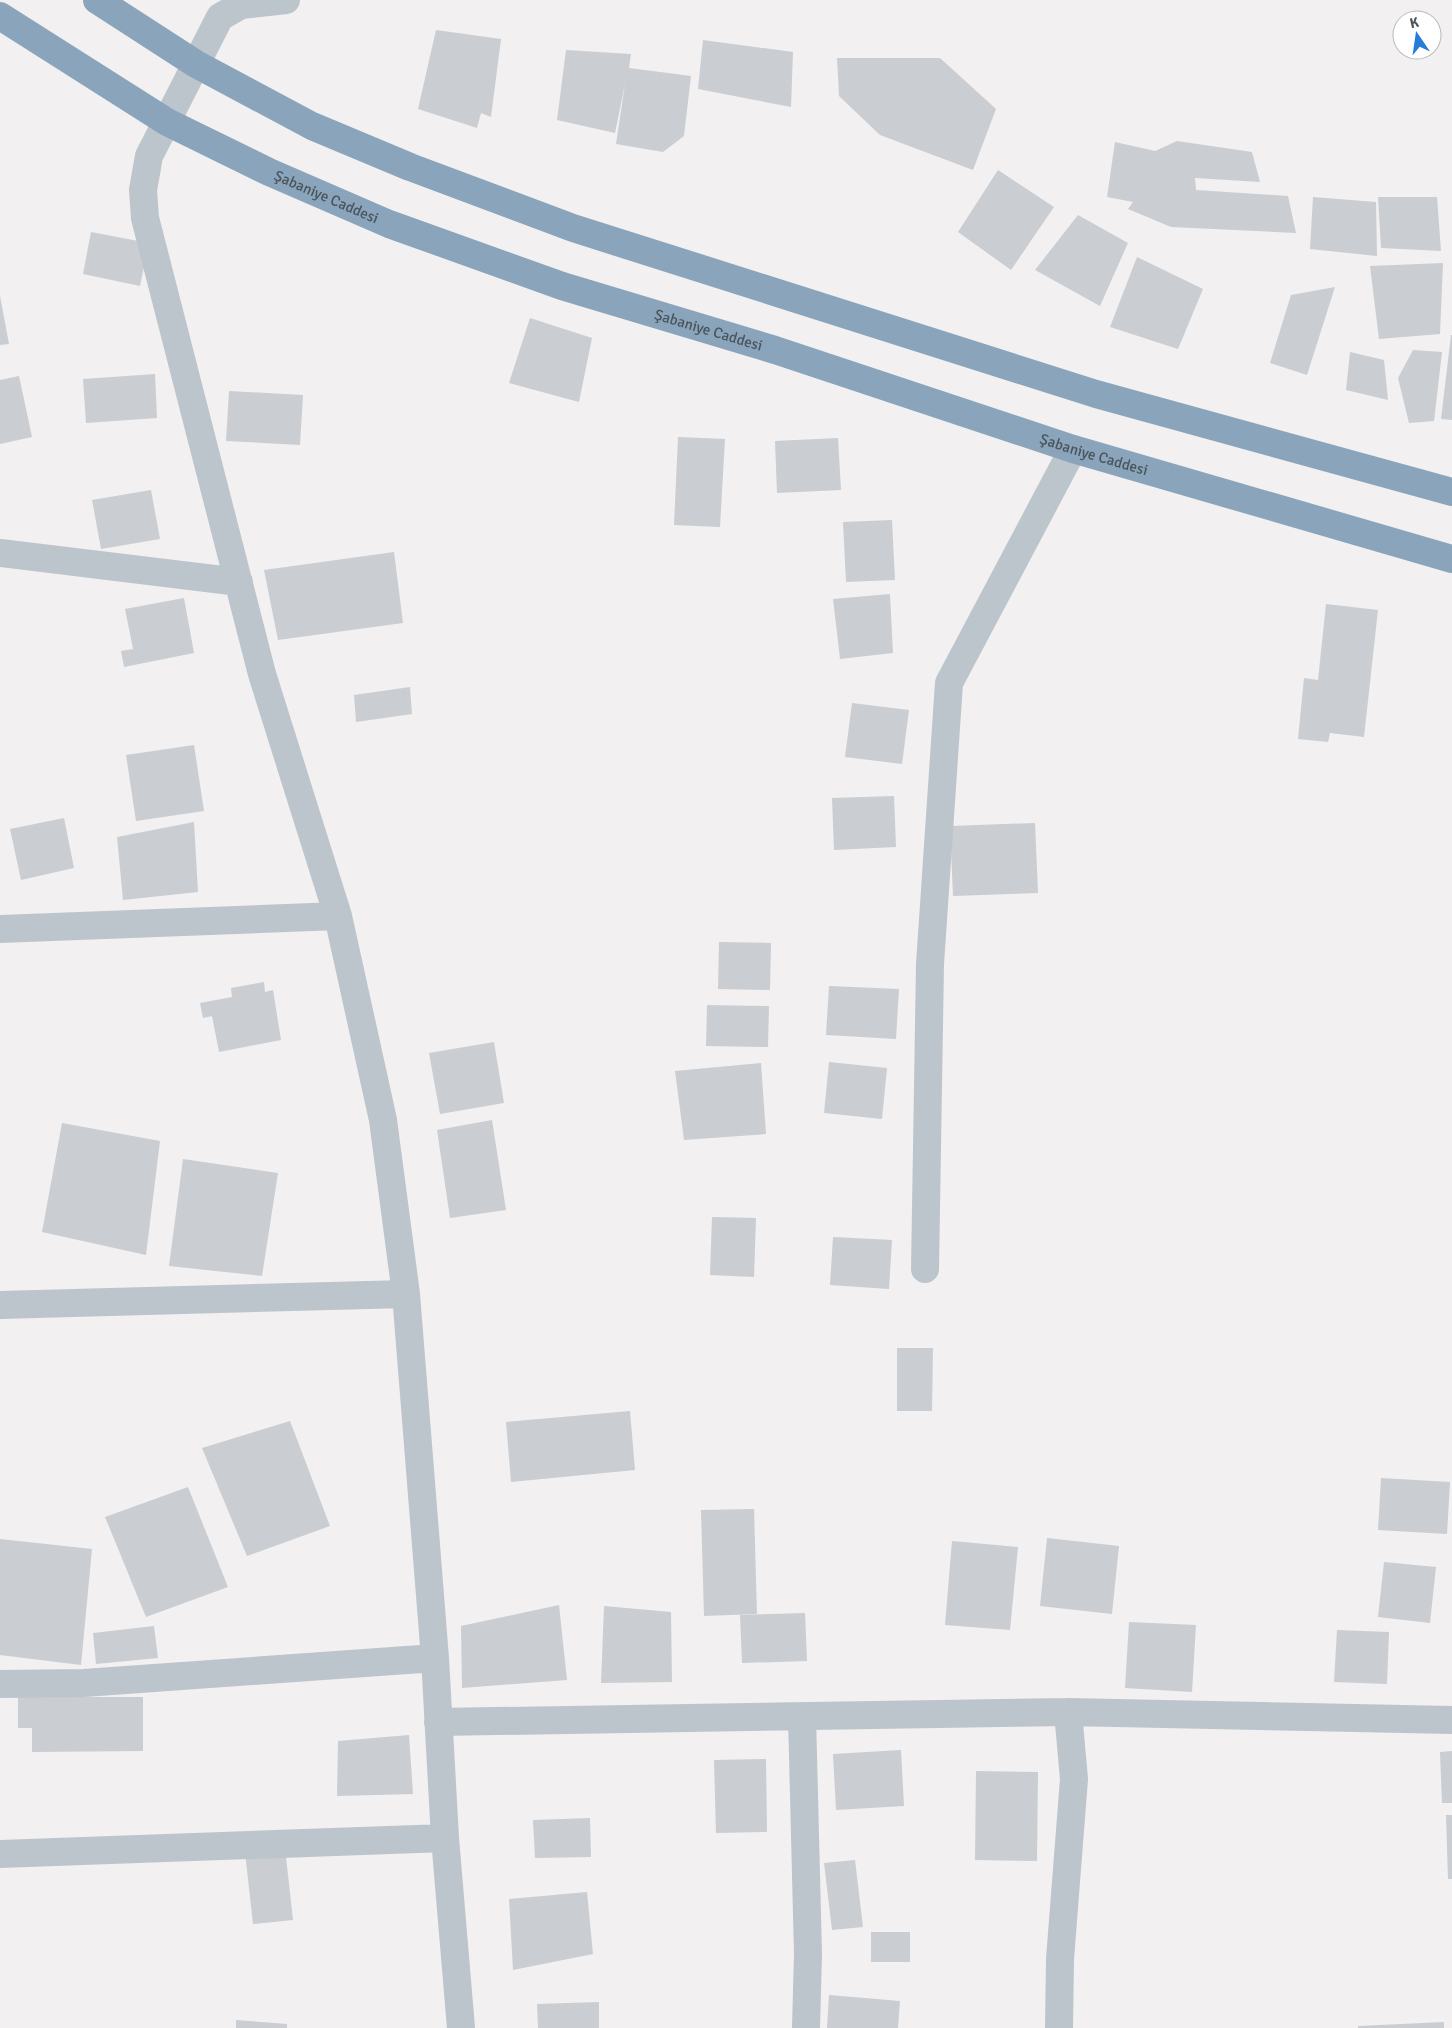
<svg xmlns="http://www.w3.org/2000/svg" width="1452" height="2028" font-family="Signika,sans-serif">
<style>
.building{fill:#cacdd2}
.lines{fill:none;stroke-linecap:round;stroke-linejoin:round}
.street{stroke:#bcc5cb;stroke-width:28}
.highway{stroke:#8aa5bb;stroke-width:28}
.labels{text-anchor:middle;stroke-width:4.5;stroke-linejoin:round;paint-order:stroke}
.street-label{font-size:15px;fill:#49545c;stroke:#fff}
</style>
<rect width="100%" height="100%" fill="#f2f0f0"/>
<path class="building" d="M436 30 501 39 491 117 481 113 477 128 418 109Z
M703 40 793 52 791 107 698 89Z
M566 50 631 54 629 68 691 76 684 136 663 152 616 144 625 84 615 133 557 120Z
M837 58H940L996 109 973 170 880 135 839 96Z
M1177 141 1252 152 1260 182 1195 178 1196 190 1288 196 1296 233 1171 227 1128 209 1133 202 1107 197 1115 142 1155 151Z
M998 170 1054 207 1011 270 958 232Z
M1313 197 1376 202 1377 256 1310 249Z
M1378 197H1437L1441 251 1381 248Z
M1078 215 1128 243 1100 306 1035 270Z
M91 232 149 243 140 286 83 274Z
M1137 257 1203 289 1178 349 1110 327Z
M1443 263 1440 334 1379 339 1370 266Z
M1335 287 1307 375 1270 363 1291 295Z
M0 296 9 344 0 345Z
M530 318 592 338 579 402 509 383Z
M1451 335H1452V420L1441 419Z
M1413 350 1442 352 1434 421 1409 423 1398 378Z
M1350 352 1384 360 1388 400 1346 390Z
M155 374 157 418 86 423 83 379Z
M19 376 32 437 0 444V380Z
M229 391 303 395 300 445 226 441Z
M678 437 725 439 720 527 674 525Z
M838 438 841 490 777 493 775 441Z
M151 490 160 539 101 549 92 500Z
M892 520 895 580 846 582 843 522Z
M394 552 403 623 278 640 264 570Z
M890 594 893 653 840 659 833 599Z
M184 598 194 653 124 667 121 651 133 649 125 609Z
M1326 604 1378 610 1364 737 1330 733 1328 742 1298 739 1304 678 1318 680Z
M410 687 412 714 356 722 354 695Z
M852 703 909 710 902 764 845 757Z
M194 745 204 811 136 821 126 755Z
M894 796 896 847 834 850 832 798Z
M64 818 74 868 21 880 10 829Z
M194 822 198 892 123 900 117 837Z
M1035 823 1038 893 953 896 950 826Z
M719 942 771 943 770 990 718 989Z
M264 982 265 992 273 990 281 1040 219 1052 212 1016 203 1018 200 1003 232 997 231 988Z
M829 986 899 989 896 1039 826 1035Z
M707 1005 769 1006 768 1047 706 1046Z
M494 1042 504 1103 440 1114 429 1053Z
M829 1062 887 1068 882 1119 824 1113Z
M761 1063 766 1134 684 1140 675 1071Z
M492 1120 506 1210 450 1218 437 1130Z
M62 1123 160 1141 146 1255 42 1232Z
M183 1159 278 1173 262 1276 169 1266Z
M712 1217 756 1218 754 1277 710 1275Z
M833 1237 892 1240 889 1289 830 1285Z
M897 1348H933L932 1411H897Z
M630 1411 635 1470 511 1482 506 1422Z
M290 1421 330 1526 247 1556 202 1448Z
M1381 1478 1450 1482 1447 1534 1378 1530Z
M188 1487 228 1587 146 1617 105 1517Z
M754 1509 757 1614 704 1616 701 1510Z
M1047 1538 1119 1546 1112 1614 1040 1606Z
M0 1539 92 1549 81 1665 0 1655Z
M952 1541 1018 1547 1010 1630 945 1625Z
M1384 1562 1436 1567 1430 1623 1378 1617Z
M559 1605 567 1680 462 1688 461 1626Z
M604 1606 671 1612 672 1682 601 1683Z
M805 1613 807 1661 742 1663 740 1615Z
M1129 1622 1196 1625 1192 1692 1125 1688Z
M154 1626 158 1658 96 1664 93 1633Z
M1337 1630 1389 1632 1387 1684 1334 1682Z
M18 1697H143V1751L32 1752V1728H18Z
M409 1735 413 1794 337 1796 338 1741Z
M901 1750 904 1806 836 1810 833 1754Z
M1452 1751V1803H1442L1440 1752Z
M766 1759 767 1832 716 1833 714 1760Z
M976 1771 1038 1772 1037 1861 975 1860Z
M1446 1815H1452V1879H1448Z
M590 1818 591 1857 535 1858 533 1820Z
M285 1848 293 1920 253 1924 245 1852Z
M855 1860 863 1927 832 1930 824 1863Z
M587 1892 593 1954 513 1970 509 1899Z
M871 1932H910V1962H871Z
M829 1995 900 2001 898 2028H827Z
M599 2002V2028H538L537 2004Z
M236 2020 287 2024V2028H236Z
M1444 2022V2028H1358V2026Z"/>
<g class="lines">
<path class="street" d="M286 0 241 5 220 17 149 156 143 190 145 218 262 674 338 916 383 1120 406 1294 435 1658 445 1838 461 2028
M0 553 239 582
M0 929 338 916
M925 1269 930 964 949 683 1073 449
M0 1305 406 1294
M0 1684 84 1683 435 1658
M802 1716 808 1954 806 2028
M438 1722 1068 1712 1452 1720
M0 1854 445 1838
M1059 2028 1060 1959 1074 1779 1068 1712"/>
<g class="highway">
<path d="M97 0 196 64 312 126 410 167 573 228 1096 394 1452 492"/>
<path id="s1" d="M0 16 167 122 269 172 389 224 562 286 775 350 1073 449 1452 559"/>
</g>
</g>
<g class="labels">
<g class="street-label">
<text dy="5" stroke="none"><textPath href="#s1" startOffset="374">Şabaniye Caddesi</textPath></text>
<text dy="5" stroke="none"><textPath href="#s1" startOffset="779">Şabaniye Caddesi</textPath></text>
<text dy="5" stroke="none"><textPath href="#s1" startOffset="1184">Şabaniye Caddesi</textPath></text>
</g>
</g>
<g transform="translate(1417 35) rotate(347)"><circle r="24" fill="#ffffff" stroke="#b6bbbe"/>
<path d="M0-4L9 19L0 12L-9 19Z" fill="#257dd6"/>
<text y="-8" font-size="14" font-weight="bold" text-anchor="middle" fill="#49545c">K</text>
</g>
</svg>
